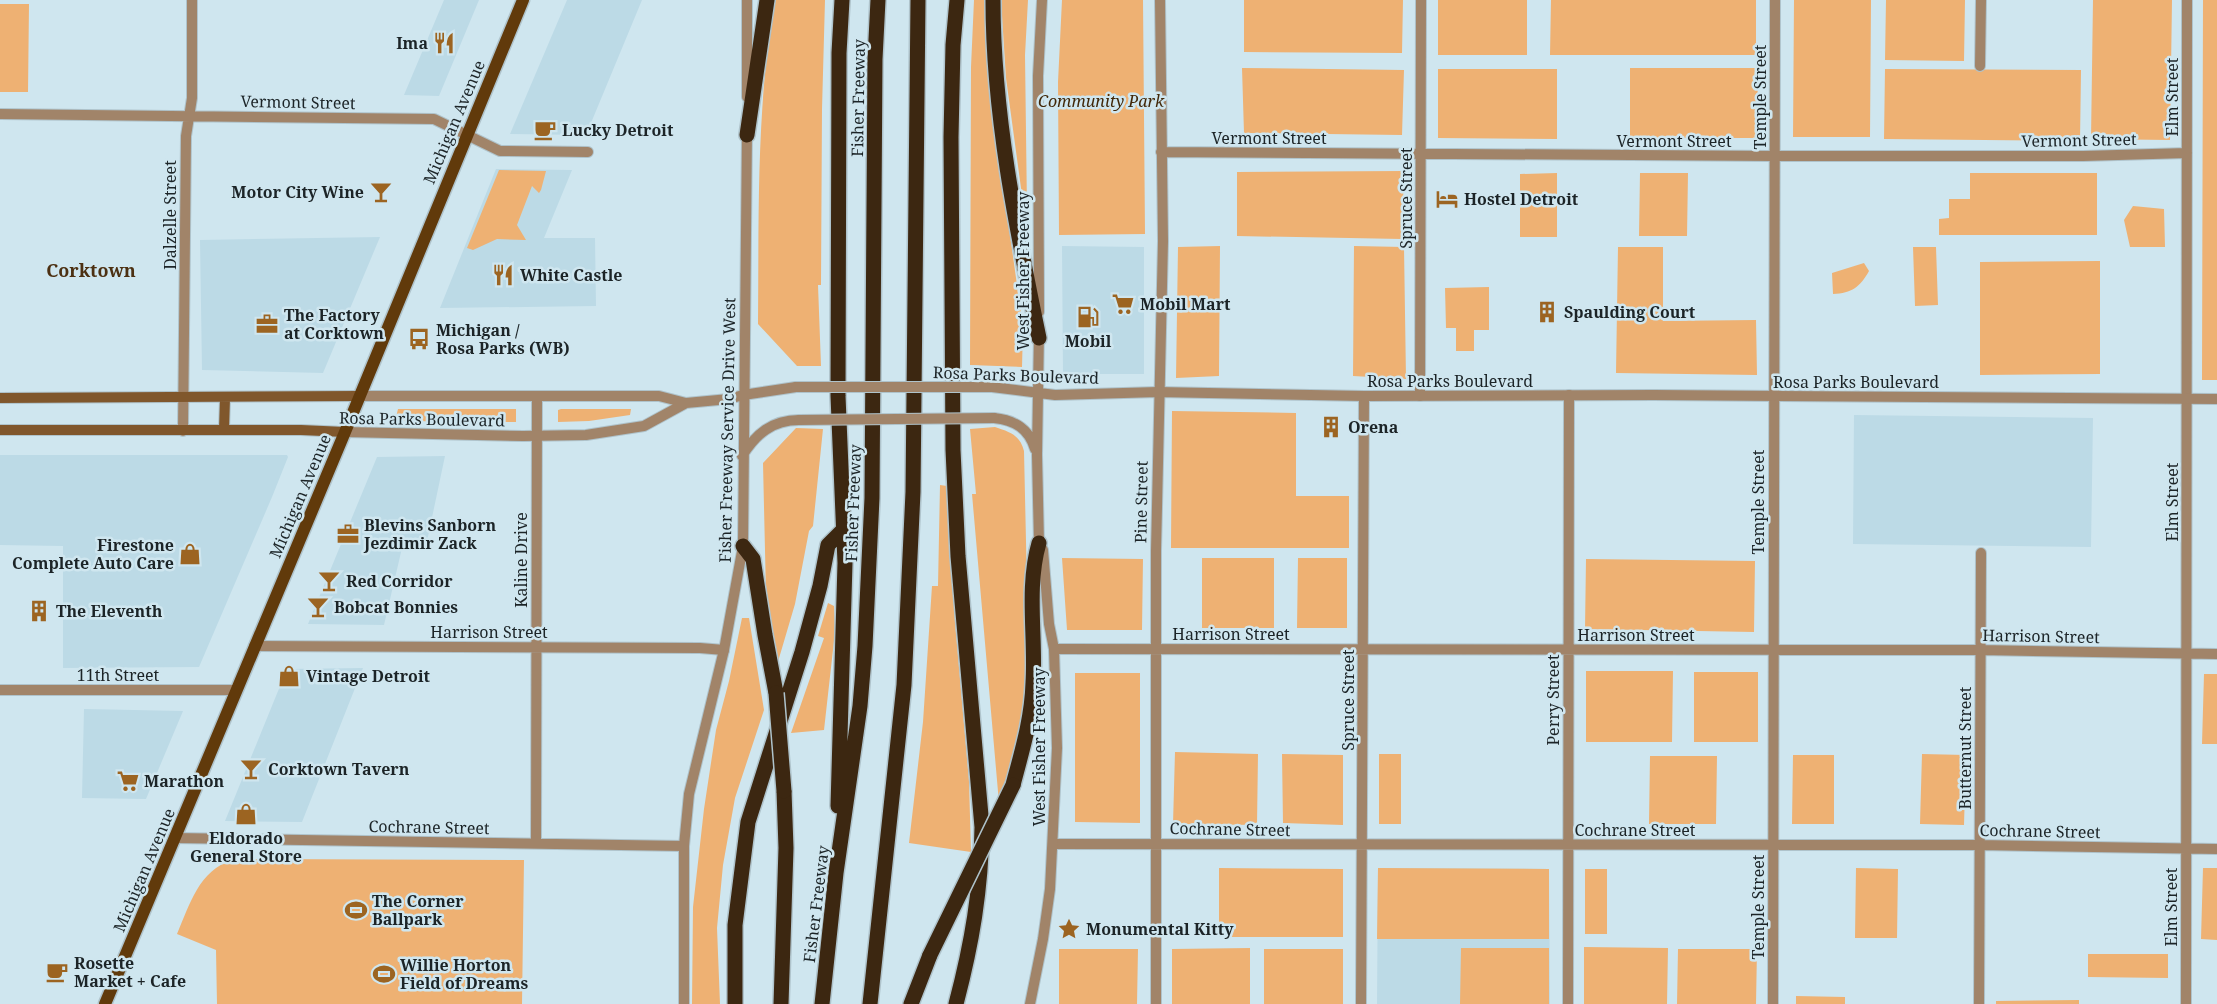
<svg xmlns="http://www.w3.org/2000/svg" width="2217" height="1004" font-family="'Noto Serif',serif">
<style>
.built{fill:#bcdae6}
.green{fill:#eeb173}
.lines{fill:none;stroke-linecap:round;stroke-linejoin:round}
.minor-casing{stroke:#afc3cb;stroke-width:12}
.tertiary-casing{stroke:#afc3cb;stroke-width:12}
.secondary-casing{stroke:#afc3cb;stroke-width:12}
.primary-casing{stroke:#afc3cb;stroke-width:15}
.motorway-casing{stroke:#afc3cb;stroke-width:18}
.minor{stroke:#a18469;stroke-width:10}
.tertiary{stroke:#a18469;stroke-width:10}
.secondary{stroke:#80572c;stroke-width:10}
.primary{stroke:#613a0b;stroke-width:12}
.motorway{stroke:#3c2711;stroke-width:15}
.tertiary-bridge-casing{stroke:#afc3cb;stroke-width:12;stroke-linecap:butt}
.motorway-bridge-casing{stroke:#afc3cb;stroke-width:18;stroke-linecap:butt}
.tertiary-bridge{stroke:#a18469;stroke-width:10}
.motorway-bridge{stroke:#3c2711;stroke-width:15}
.labels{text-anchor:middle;stroke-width:5;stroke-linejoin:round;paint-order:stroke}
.poi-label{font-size:16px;font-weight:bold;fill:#1c2427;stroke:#cfe6ef;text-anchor:start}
.street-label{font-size:16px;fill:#1c2427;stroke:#cfe6ef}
.park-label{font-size:16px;font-style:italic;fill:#412708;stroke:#cfe6ef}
.neighbourhood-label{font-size:18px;font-weight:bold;fill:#4c3012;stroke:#cfe6ef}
</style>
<rect width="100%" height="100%" fill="#cfe6ef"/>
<path class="built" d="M444 0H479L439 96 404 95Z
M567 0H642L586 135 510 134Z
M496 169 572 170 544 238H595L596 306 440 308Z
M380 237 323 373 202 370 200 240Z
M1062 246 1144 247V374H1063Z
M1854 415 2093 418 2091 547 1853 544Z
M0 455H287L288 457 272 497 199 667 63 668V546L0 545Z
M445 456 426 546 402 548 384 625 308 624 377 457Z
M363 668 302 822 225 821 287 669Z
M84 709 183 711 146 799 82 798Z
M1378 868 1549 869 1550 1004H1377Z"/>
<path class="green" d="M775 0H825L822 109 821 285H818L821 366H797L758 324C759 216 756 106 775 0Z
M974 0H985L990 92 1023 328 1022 367 970 365 971 67Z
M1001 0H1028L1025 55 1027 210H1024L1006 78Z
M1062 0H1143L1145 234 1059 235 1058 82Z
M1244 0H1403L1402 53 1244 52Z
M1438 0H1527V55H1438Z
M1551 0H1756V55H1550Z
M1794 0H1871L1870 137H1793Z
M1886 0H1965L1964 61 1885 60Z
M2093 0H2172L2170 140 2091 139Z
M2203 0H2217V380H2202Z
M0 4H29L28 92H0Z
M1242 68 1404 70 1402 135 1244 133Z
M1630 68H1758L1757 138H1630Z
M1438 69H1557V139L1438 138Z
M1885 69 2081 70 2080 141 1884 139Z
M499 170 546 171 541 190 539 193 532 186 517 225 526 240 497 239 473 250 467 248Z
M1404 171 1402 239 1237 236V172Z
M1557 173V237H1520V174Z
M1640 173H1688L1687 236H1639Z
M1970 173H2097V235H1939V219L1949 218V199H1970Z
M2133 206 2164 209 2165 247H2130L2124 220Z
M1220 246 1219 376 1176 378 1178 247Z
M1354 246 1404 247 1406 379 1353 376Z
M1618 247H1663V321L1756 320 1757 375 1616 373Z
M1913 247H1936L1938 305 1915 306Z
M2100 261V374L1980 375V262Z
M1864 263 1869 271C1860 287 1852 293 1833 294L1832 273Z
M1489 287V330H1474V351H1456V328H1446L1445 288Z
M398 409H516V422L395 421Z
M561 409H631L630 415 589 421 558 422V410Z
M1172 411 1296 413V496H1349V548H1171Z
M995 427C1010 432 1020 435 1024 451L1028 632 1025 715 1010 775 999 803 972 494H976L970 429Z
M796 428 823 429 813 526 809 531 795 604 777 665 766 594 763 463Z
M940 485 947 486 955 622 969 781 971 852 909 843 923 722 932 586H938Z
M1062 558 1143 559 1142 630H1067Z
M1202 558H1274V628H1202Z
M1298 558H1347V628H1297Z
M1586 559 1755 561 1754 632 1585 629Z
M828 603 834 606 835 632 824 730 791 733 824 638 818 636Z
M742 618H749L764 710 735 798 723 865 717 928 720 1004H692L693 907 704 809 716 730 729 681Z
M1586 671H1673L1672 742H1586Z
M1694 672H1758V742H1694Z
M1075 673H1140V823L1075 822Z
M2204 674H2217V744H2202Z
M1175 752 1258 754 1257 825 1173 824Z
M1282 754 1343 755V825L1283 823Z
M1379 754H1401V824H1379Z
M1922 754 1966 755 1964 825 1920 824Z
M1793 755H1834V824H1792Z
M1650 756H1717L1716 824H1649Z
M233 859 524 860 522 1004H217L216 950 177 934C191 902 198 872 233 859Z
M1219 868 1343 869V937H1219Z
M1378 868 1549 869V939H1377Z
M1856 868 1898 869 1897 938H1855Z
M2203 868H2217V940L2201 939Z
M1585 869H1607V934H1585Z
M1584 947 1668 948 1667 1004H1584Z
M1250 948V1004H1172V949Z
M1461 948H1549V1004H1460Z
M1059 949H1138L1137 1004H1059Z
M1264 949H1343V1004H1264Z
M1678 949H1757L1756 1004H1677Z
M2088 954H2168V978L2088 977Z
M1796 996 1845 997V1004H1796Z
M2079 1000V1004H1996V1001Z"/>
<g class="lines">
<g class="minor-casing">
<path id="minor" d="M1980 66 1981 0
M0 114 434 119 500 151 588 152
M1161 152 1774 156H2083L2187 153
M1420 396 1421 0
M183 431 186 136 192 98V0
M254 646 700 648 724 650
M1054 649 1980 650 2217 654
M0 690H236
M174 838 684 846
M536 843 537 396
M1053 844 1979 845 2217 849
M1156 1004V551L1163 241 1160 0
M1361 1004 1364 396
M1568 1004 1569 395
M1773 1004 1775 0
M1979 1004 1981 553
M2186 1004 2187 0"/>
</g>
<g class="tertiary-casing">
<path id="tertiary" d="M747 97V0
M1039 312 1038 76 1042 0
M992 387 1055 395 1158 392 1364 396 1654 395 2217 399
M358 396H659L686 403 729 399 743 395 796 387
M994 418C1015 420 1029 429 1035 449
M345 432 523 436 586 435 644 426 686 403
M742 456C756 434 772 420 799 420
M684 1004V846L689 794 724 650 743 546 747 129
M1030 1004 1043 939 1050 889 1057 748 1054 649 1049 624 1043 550 1039 543 1037 455 1039 331"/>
</g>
<g class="secondary-casing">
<path id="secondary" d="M0 398 358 396
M0 430H301L345 432
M224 430 225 398"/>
</g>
<g class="primary-casing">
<path id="primary" d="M105 1004 345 432 523 0"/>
</g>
<g class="motorway-casing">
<path id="motorway" d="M993 0C993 114 1016 226 1039 338
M747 135 767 0
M743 546 753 559 765 635 776 693
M1013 785C1022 751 1032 718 1033 683 1036 637 1026 588 1039 543
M838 806 845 563 838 396 839 53 842 0
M735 1004V925L748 822 802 652 820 586 828 545 844 529
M781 1004 786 848 784 791
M822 1004 836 873 860 706 865 646 872 498 875 59 878 0
M870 1004 904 685 913 492 918 0
M911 1004 930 955
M956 1004C972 943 981 891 982 827L958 556 953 450 951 137 953 45 957 0"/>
</g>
<use href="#minor" class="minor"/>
<use href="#tertiary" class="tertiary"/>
<use href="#secondary" class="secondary"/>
<use href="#primary" class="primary"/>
<use href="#motorway" class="motorway"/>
<g class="tertiary-bridge-casing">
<path id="tertiary-bridge" d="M796 387H992
M799 420 994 418"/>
</g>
<g class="motorway-bridge-casing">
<path id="motorway-bridge" d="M776 693 784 791
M930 955 1013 785"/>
</g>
<use href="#tertiary-bridge" class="tertiary-bridge"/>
<use href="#motorway-bridge" class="motorway-bridge"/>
</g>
<defs>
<g id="restaurant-bare" transform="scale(1.725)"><path d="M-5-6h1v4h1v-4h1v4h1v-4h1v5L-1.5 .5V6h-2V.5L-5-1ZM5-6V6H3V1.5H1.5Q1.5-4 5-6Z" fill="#9c6421" stroke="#cfe6ef" stroke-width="2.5" paint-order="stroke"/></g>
<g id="cafe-bare" transform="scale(1.725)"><path d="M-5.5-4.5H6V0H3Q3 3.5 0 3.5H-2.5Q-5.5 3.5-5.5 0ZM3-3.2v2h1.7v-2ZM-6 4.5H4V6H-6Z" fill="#9c6421" stroke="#cfe6ef" stroke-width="2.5" paint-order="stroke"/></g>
<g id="bar-bare" transform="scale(1.725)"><path d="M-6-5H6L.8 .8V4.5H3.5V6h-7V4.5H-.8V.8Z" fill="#9c6421" stroke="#cfe6ef" stroke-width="2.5" paint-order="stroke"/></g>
<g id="hotel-bare" transform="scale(1.725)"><path d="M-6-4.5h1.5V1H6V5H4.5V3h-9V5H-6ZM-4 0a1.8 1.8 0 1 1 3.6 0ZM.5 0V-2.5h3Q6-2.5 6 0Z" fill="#9c6421" stroke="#cfe6ef" stroke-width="2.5" paint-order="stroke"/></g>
<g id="supermarket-bare" transform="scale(1.725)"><path d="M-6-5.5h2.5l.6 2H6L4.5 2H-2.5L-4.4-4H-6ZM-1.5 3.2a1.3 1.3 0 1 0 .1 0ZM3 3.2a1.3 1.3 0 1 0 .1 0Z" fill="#9c6421" stroke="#cfe6ef" stroke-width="2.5" paint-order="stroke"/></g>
<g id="building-bare" transform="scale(1.725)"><path d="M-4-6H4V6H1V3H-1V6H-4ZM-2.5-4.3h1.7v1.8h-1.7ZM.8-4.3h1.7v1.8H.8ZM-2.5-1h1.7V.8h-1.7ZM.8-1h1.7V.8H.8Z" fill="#9c6421" stroke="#cfe6ef" stroke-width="2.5" paint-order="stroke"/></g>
<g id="fuel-bare" transform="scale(1.725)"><path d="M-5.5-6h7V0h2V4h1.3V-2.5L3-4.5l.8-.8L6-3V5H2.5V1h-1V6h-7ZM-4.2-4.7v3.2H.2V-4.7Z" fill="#9c6421" stroke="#cfe6ef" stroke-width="2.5" paint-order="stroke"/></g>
<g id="office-bare" transform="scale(1.725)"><path d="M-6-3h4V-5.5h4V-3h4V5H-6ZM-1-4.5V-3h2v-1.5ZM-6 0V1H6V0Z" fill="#9c6421" stroke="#cfe6ef" stroke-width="2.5" paint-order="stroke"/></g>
<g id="bus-bare" transform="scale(1.725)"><path d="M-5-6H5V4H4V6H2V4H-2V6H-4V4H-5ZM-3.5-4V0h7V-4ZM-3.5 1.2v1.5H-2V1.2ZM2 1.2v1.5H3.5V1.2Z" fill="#9c6421" stroke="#cfe6ef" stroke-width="2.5" paint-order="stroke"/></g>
<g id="shop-bare" transform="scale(1.725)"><path d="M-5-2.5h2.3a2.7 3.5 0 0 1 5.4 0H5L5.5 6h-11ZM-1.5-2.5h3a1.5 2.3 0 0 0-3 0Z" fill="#9c6421" stroke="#cfe6ef" stroke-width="2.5" paint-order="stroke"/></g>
<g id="stadium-bare" transform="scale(1.725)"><path d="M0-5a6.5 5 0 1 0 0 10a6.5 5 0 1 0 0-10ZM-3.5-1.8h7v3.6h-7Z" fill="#9c6421" stroke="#cfe6ef" stroke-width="2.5" paint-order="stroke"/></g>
<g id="sight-bare" transform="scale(1.725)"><path d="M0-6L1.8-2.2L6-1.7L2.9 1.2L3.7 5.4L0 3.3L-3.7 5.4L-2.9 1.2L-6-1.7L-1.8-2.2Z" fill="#9c6421" stroke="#cfe6ef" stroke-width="2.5" paint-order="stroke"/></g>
</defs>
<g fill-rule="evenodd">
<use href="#restaurant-bare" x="444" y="43"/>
<use href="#cafe-bare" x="545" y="130"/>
<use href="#bar-bare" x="381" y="192"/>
<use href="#hotel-bare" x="1447" y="199"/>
<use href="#restaurant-bare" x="503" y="275"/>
<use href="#supermarket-bare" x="1123" y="304"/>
<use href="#building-bare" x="1547" y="312"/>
<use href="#fuel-bare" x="1088" y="317"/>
<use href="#office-bare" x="267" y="324"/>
<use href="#bus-bare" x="419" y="339"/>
<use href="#building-bare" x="1331" y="427"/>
<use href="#office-bare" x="348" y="534"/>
<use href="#shop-bare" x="190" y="554"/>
<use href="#bar-bare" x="329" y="581"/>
<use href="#bar-bare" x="318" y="607"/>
<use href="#building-bare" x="39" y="611"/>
<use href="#shop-bare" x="289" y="676"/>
<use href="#bar-bare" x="251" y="769"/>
<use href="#supermarket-bare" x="128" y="781"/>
<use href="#shop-bare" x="246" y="814"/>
<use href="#stadium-bare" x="356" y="910"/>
<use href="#sight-bare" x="1069" y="929"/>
<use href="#cafe-bare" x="57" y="972"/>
<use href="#stadium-bare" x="384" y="974"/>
</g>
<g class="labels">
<g class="poi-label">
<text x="428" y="49" text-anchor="end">Ima</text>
<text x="562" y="136">Lucky Detroit</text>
<text x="364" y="198" text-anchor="end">Motor City Wine</text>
<text x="1464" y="205">Hostel Detroit</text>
<text x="520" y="281">White Castle</text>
<text x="1140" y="310">Mobil Mart</text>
<text x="1564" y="318">Spaulding Court</text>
<text x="284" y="321">The Factory<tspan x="284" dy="18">at Corktown</tspan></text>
<text x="436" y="336">Michigan /<tspan x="436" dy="18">Rosa Parks (WB)</tspan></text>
<text x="1088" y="347" text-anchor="middle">Mobil</text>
<text x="1348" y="433">Orena</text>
<text x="364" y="531">Blevins Sanborn<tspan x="364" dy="18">Jezdimir Zack</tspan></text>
<text x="174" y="551" text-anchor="end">Firestone<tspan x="174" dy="18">Complete Auto Care</tspan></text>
<text x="346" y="587">Red Corridor</text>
<text x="334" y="613">Bobcat Bonnies</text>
<text x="56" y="617">The Eleventh</text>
<text x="306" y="682">Vintage Detroit</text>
<text x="268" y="775">Corktown Tavern</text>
<text x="144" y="787">Marathon</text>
<text x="246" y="844" text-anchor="middle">Eldorado<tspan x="246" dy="18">General Store</tspan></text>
<text x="372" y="907">The Corner<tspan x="372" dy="18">Ballpark</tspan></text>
<text x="1086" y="935">Monumental Kitty</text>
<text x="74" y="969">Rosette<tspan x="74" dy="18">Market + Cafe</tspan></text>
<text x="400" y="971">Willie Horton<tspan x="400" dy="18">Field of Dreams</tspan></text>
</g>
<g class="street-label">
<text transform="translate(1760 97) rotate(-90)" y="6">Temple Street</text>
<text transform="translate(2172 97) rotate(-90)" y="6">Elm Street</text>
<text transform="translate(858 98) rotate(-89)" y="6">Fisher Freeway</text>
<text transform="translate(298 102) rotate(1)" y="6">Vermont Street</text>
<text transform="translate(454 122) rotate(-67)" y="6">Michigan Avenue</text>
<text x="1269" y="144">Vermont Street</text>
<text transform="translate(2079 140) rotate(-1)" y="6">Vermont Street</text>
<text x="1674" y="147">Vermont Street</text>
<text transform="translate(1406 198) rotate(-90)" y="6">Spruce Street</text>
<text transform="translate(170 215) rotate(-90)" y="6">Dalzelle Street</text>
<text transform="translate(1023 271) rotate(-90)" y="6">West Fisher Freeway</text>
<text transform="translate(1016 375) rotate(2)" y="6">Rosa Parks Boulevard</text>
<text x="1450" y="387">Rosa Parks Boulevard</text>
<text x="1856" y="388">Rosa Parks Boulevard</text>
<text transform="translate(422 419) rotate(1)" y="6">Rosa Parks Boulevard</text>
<text transform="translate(727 430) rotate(-89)" y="6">Fisher Freeway Service Drive West</text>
<text transform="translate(300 496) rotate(-67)" y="6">Michigan Avenue</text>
<text transform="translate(1141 502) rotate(-89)" y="6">Pine Street</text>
<text transform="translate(1758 502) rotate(-90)" y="6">Temple Street</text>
<text transform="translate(2172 502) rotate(-90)" y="6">Elm Street</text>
<text transform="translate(853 503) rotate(-88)" y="6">Fisher Freeway</text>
<text transform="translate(521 560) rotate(-90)" y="6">Kaline Drive</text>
<text x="489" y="638">Harrison Street</text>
<text x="1231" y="640">Harrison Street</text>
<text x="1636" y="641">Harrison Street</text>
<text transform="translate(2041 636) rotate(1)" y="6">Harrison Street</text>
<text x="118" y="681">11th Street</text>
<text transform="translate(1348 700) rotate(-90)" y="6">Spruce Street</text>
<text transform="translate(1553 700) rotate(-90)" y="6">Perry Street</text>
<text transform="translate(1039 747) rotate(-90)" y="6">West Fisher Freeway</text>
<text transform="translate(1965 748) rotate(-90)" y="6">Butternut Street</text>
<text transform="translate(429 827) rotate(1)" y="6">Cochrane Street</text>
<text transform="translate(1230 829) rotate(1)" y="6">Cochrane Street</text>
<text x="1635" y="836">Cochrane Street</text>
<text transform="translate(2040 831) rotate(1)" y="6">Cochrane Street</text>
<text transform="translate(144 870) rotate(-67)" y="6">Michigan Avenue</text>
<text transform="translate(816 904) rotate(-83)" y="6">Fisher Freeway</text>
<text transform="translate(1758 907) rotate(-90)" y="6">Temple Street</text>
<text transform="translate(2171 907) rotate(-90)" y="6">Elm Street</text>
</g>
<g class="park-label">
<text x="1101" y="107">Community Park</text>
</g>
<g class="neighbourhood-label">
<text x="91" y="277">Corktown</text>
</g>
</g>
</svg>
